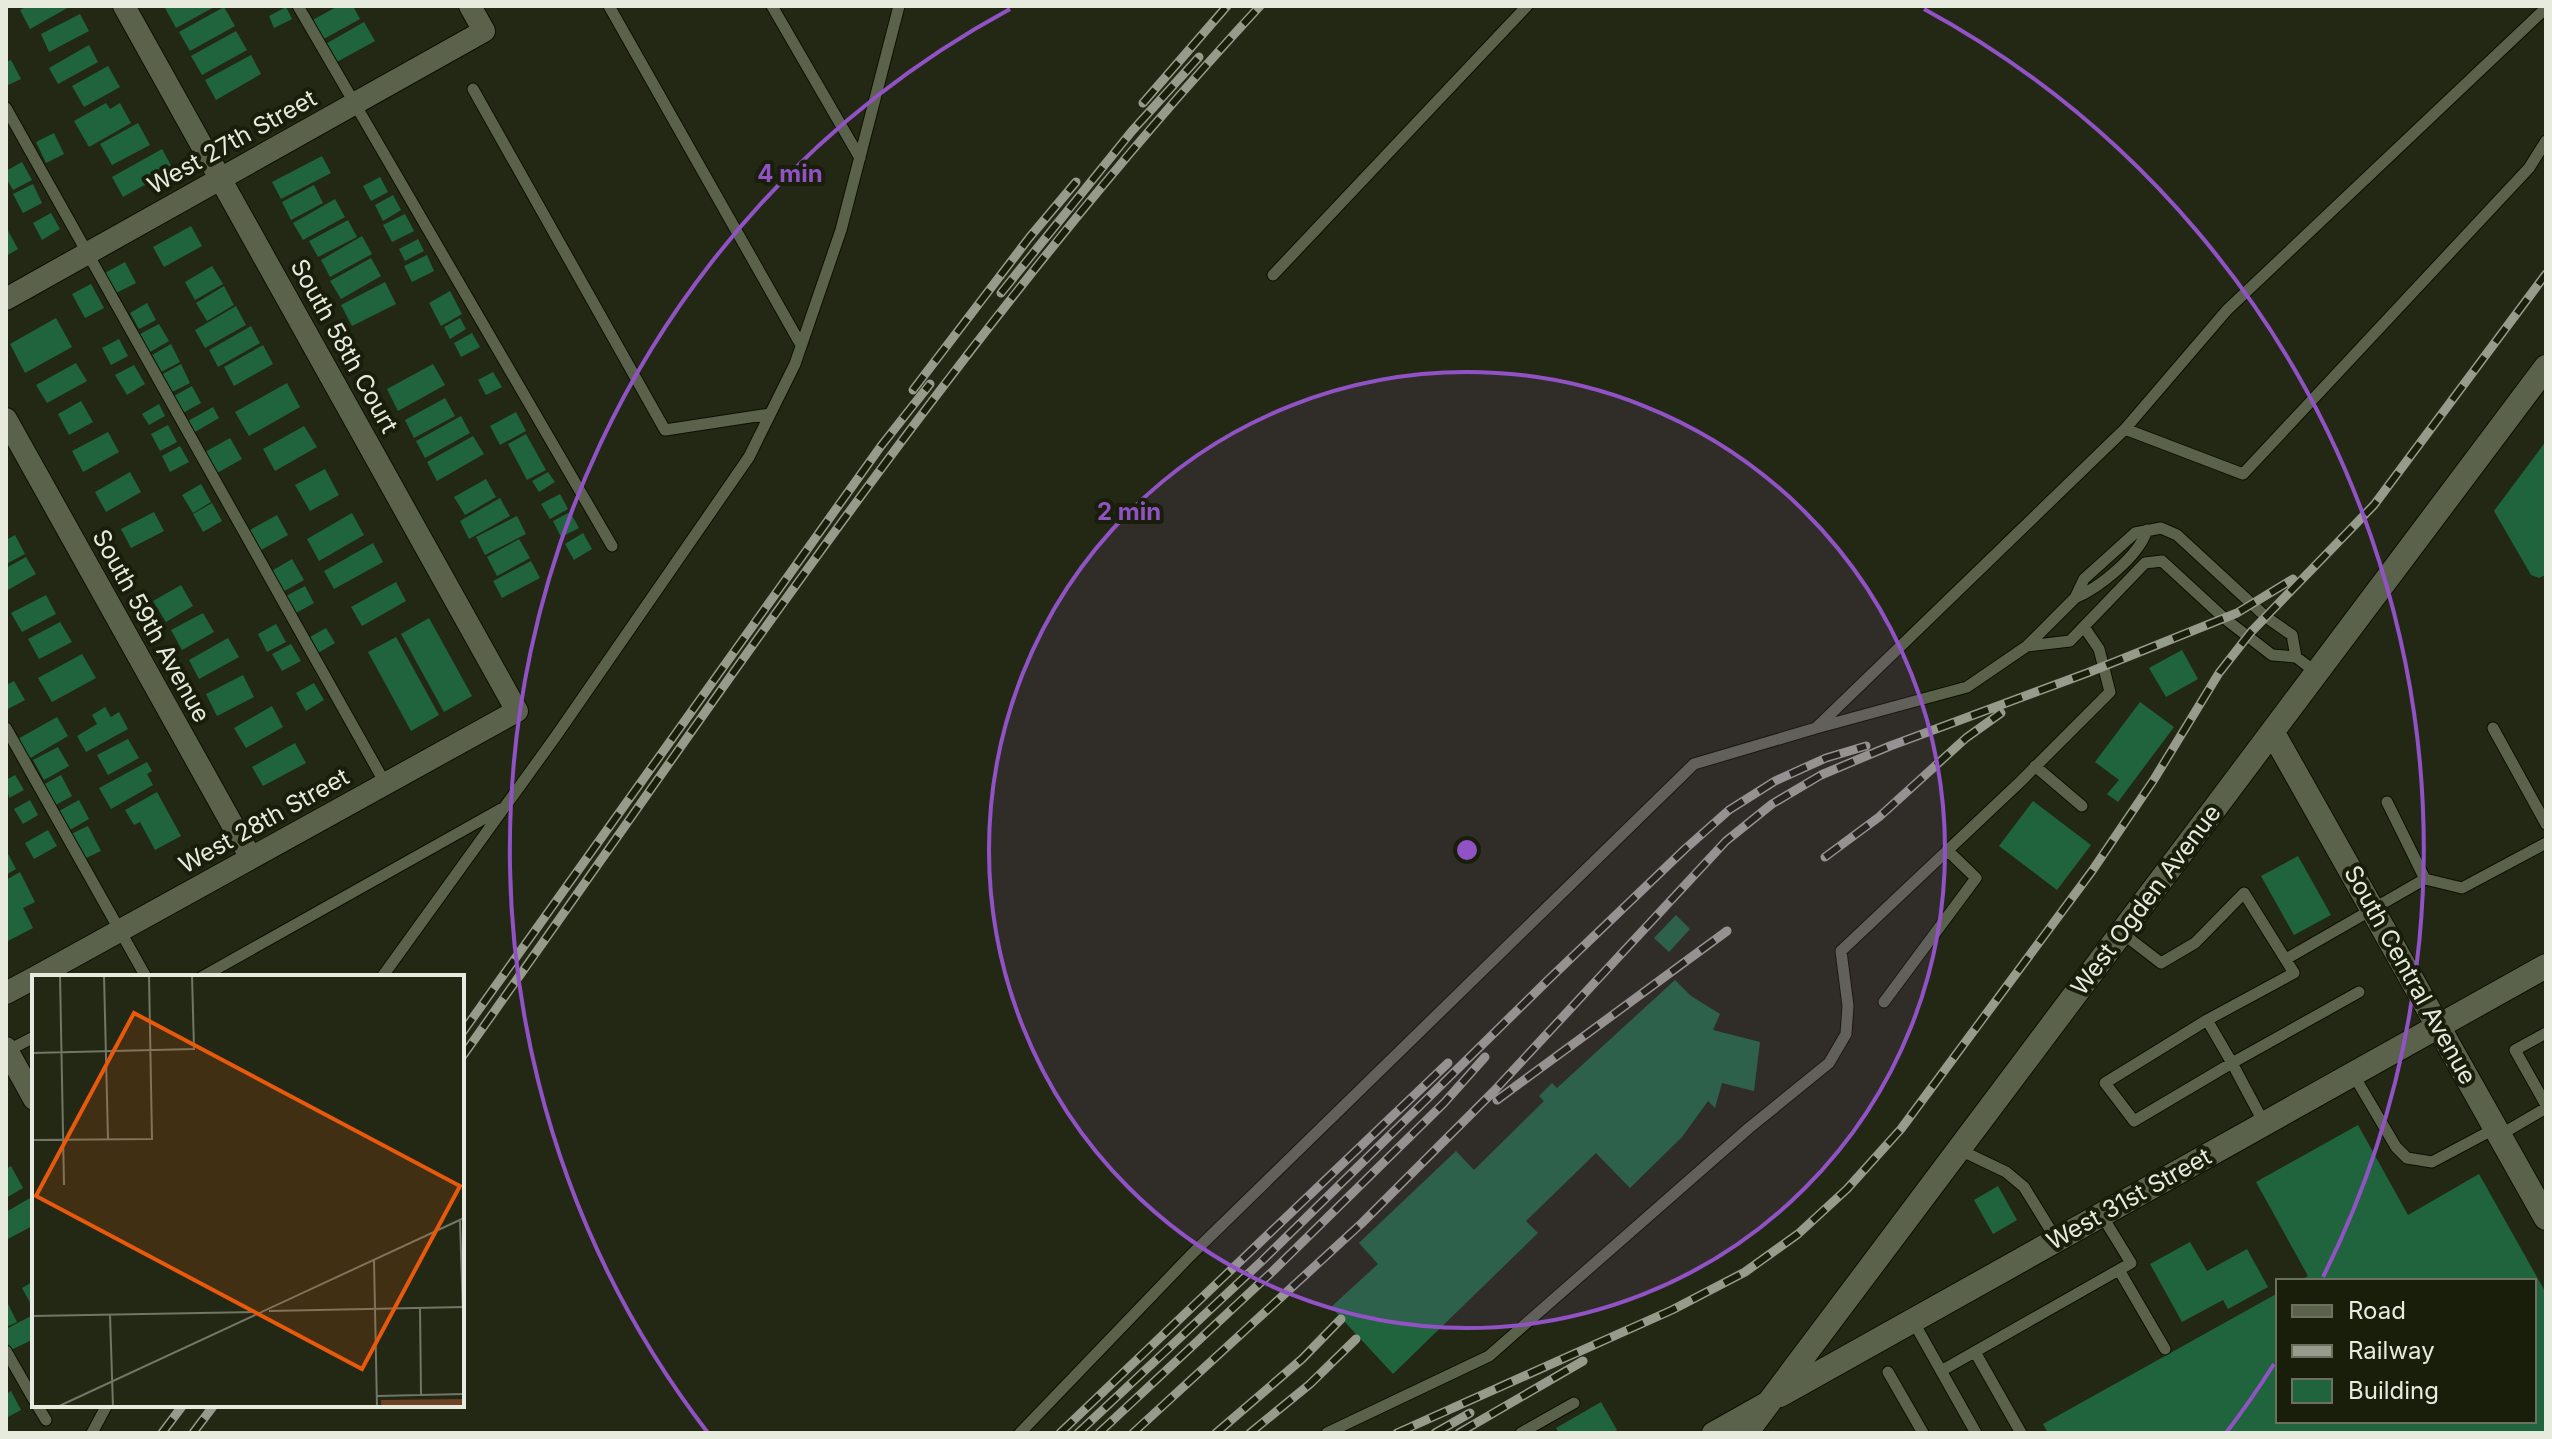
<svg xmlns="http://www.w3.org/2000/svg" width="2552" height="1439" font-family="Inter,sans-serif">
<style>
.building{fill:#1f643c}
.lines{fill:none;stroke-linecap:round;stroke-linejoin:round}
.lane-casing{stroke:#0c1001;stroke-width:13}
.street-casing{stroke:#0c1001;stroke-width:24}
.secondary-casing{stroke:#0c1001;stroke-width:26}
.lane{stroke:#5b624c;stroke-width:11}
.street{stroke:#5b624c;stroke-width:22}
.secondary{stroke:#5b624c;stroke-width:24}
.rail-casing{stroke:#979b8b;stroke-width:9}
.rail{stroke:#191e0a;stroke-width:6;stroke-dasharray:18;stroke-linecap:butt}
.ring{fill:none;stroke:#9152c5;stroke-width:4}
.labels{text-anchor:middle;stroke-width:8;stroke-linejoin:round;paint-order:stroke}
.street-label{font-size:24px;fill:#e7ebde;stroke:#191e0a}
.inset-road{fill:none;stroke:#717665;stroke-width:2}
.view{fill:#e8590c;fill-opacity:0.15;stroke:#e8590c;stroke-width:4}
.inset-edge{fill:none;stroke:#e7ebde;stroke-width:4}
.centre{fill:#9152c5;stroke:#191e0a;stroke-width:4}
.ring-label{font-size:24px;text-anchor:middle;font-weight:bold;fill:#9152c5;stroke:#191e0a;stroke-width:8;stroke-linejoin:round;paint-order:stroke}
</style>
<rect width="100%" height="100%" fill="#232814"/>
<path class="building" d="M27 6H71L30 29 20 10Z
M169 6H216L176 28 165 8Z
M338 6H353L360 19 322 40 311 21Z
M224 7 235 26 190 51 179 32Z
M286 7 292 19 274 28 269 16Z
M80 14 89 31 49 52 41 34Z
M364 22 375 41 335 63 324 45Z
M236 31 247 50 202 75 191 56Z
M89 45 98 62 58 84 49 68Z
M251 55 261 74 216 100 205 80Z
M11 60 21 79 6 86V62Z
M108 66 120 87 84 107 72 86Z
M106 103 110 109 120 103 131 123 89 147 74 121Z
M138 123 150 145 112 165 100 144Z
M54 133 64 154 46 163 36 142Z
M162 149 173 169 123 197 112 177Z
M322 156 331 173 281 199 272 182Z
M22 162 32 180 13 190 6 178V171Z
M380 177 388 192 371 201 363 186Z
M33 184 42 203 23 213 13 194Z
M314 185 323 203 291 220 282 202Z
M393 195 401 210 383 221 375 205Z
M335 199 345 217 303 240 293 223Z
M51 213 60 229 42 240 33 223Z
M405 214 414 231 392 242 383 225Z
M348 220 357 237 318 257 309 241Z
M191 226 202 246 164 267 153 247Z
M6 227 18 249 6 256Z
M362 236 372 254 330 277 321 260Z
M418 239 424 251 405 261 399 249Z
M427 255 434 271 412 282 404 266Z
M371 258 381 276 341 299 330 281Z
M125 262 136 283 114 294 103 274Z
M212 266 223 284 195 300 185 282Z
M385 282 396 304 352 326 341 305Z
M91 284 104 308 85 318 72 294Z
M224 286 234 305 207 321 196 303Z
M450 291 462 314 441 326 429 303Z
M147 303 156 320 139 329 130 313Z
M236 306 246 325 205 348 195 330Z
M56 318 72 347 25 373 10 344Z
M460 318 466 329 450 339 444 327Z
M159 324 169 341 150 352 140 334Z
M251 326 260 343 218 367 209 350Z
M472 333 480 347 461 357 454 343Z
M119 339 128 356 111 365 102 348Z
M171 344 180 362 161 372 152 355Z
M263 345 273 364 234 386 224 367Z
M76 363 87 381 47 403 36 385Z
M181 364 190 383 170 393 161 375Z
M433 364 445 385 398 411 387 389Z
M134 365 145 384 127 395 115 375Z
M493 372 502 387 486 395 478 380Z
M287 383 300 407 249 436 235 412Z
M192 386 201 403 183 413 174 396Z
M445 398 455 416 414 438 405 420Z
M81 401 93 422 69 435 58 414Z
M159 404 165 416 149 425 142 414Z
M213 407 219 418 195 432 188 421Z
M516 412 526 431 500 445 490 426Z
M461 416 470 433 425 458 416 441Z
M168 425 177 442 160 451 151 434Z
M304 426 317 447 275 471 263 449Z
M108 432 119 452 83 472 72 451Z
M526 434 546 470 527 480 508 444Z
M473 436 484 454 437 481 427 462Z
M230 438 242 459 217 473 205 452Z
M2546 441V575L2539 578 2531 575 2494 511Z
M180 446 189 462 170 472 162 456Z
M325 469 339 495 310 511 295 485Z
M130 472 141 492 106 512 95 492Z
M548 472 555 482 539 492 532 481Z
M486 479 496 497 465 515 454 497Z
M201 484 211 502 193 513 182 495Z
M560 494 568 509 550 519 541 504Z
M500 498 510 516 469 539 460 521Z
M212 503 222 521 203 532 193 514Z
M154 512 164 531 131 548 121 529Z
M570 512 579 528 561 537 553 521Z
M352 513 364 535 319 561 307 539Z
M277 515 288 535 261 550 250 530Z
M517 516 526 534 485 555 476 537Z
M583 533 592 549 574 560 565 544Z
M15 535 25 554 6 564V540Z
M519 539 530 558 497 576 487 557Z
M373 543 383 562 334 589 324 571Z
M26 557 36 574 6 591V568Z
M292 559 304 580 281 593 270 572Z
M531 561 540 578 502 598 493 581Z
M396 582 406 601 362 626 351 607Z
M181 585 193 606 166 622 153 601Z
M305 586 314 603 296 613 286 596Z
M46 595 56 614 22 632 11 613Z
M203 613 214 632 182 650 171 630Z
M429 618 472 696 444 712 401 634Z
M60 622 72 642 39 659 28 639Z
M276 624 286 642 267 652 258 634Z
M326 628 335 643 318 653 310 637Z
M396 637 439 715 411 731 368 652Z
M228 638 239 657 199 679 189 660Z
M291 644 301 661 282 671 272 654Z
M2182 650 2198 679 2166 697 2149 668Z
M82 654 96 678 52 702 38 678Z
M243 675 254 697 217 716 206 694Z
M14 681 25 700 6 710V685Z
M314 683 324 700 306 711 296 693Z
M2140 702 2174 727 2118 802 2107 794 2119 780 2095 762Z
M272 706 283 727 246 748 234 728Z
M105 707 111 717 119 712 128 729 86 752 77 736 97 724 92 715Z
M57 717 68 736 27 760 16 740Z
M128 739 139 758 108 775 97 755Z
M295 743 306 763 263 786 252 767Z
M58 747 69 766 44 780 33 760Z
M147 762 152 771 147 774 153 785 111 809 99 788Z
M15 775 24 790 9 798 6 780Z
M61 775 72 796 54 806 43 785Z
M157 792 181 836 155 850 140 822 134 825 125 810Z
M30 800 38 815 23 824 14 809Z
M79 800 89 819 70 830 59 811Z
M2033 801 2091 845 2057 890 1999 846Z
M88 826 101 851 84 859 71 834Z
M48 830 57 846 34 859 25 843Z
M6 850 16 869 6 875Z
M2298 856 2331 915 2294 935 2261 876Z
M20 872 35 902 23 908 33 928 6 942V880Z
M1676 915 1690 929 1669 952 1654 938Z
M1675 980 1691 996 1720 1014 1713 1030 1760 1042 1754 1091 1722 1083 1715 1108 1708 1101 1682 1137 1630 1188 1596 1153 1526 1221 1538 1233 1393 1374 1331 1307 1378 1264 1359 1243 1456 1151 1474 1170 1544 1101 1539 1096 1552 1083 1557 1088Z
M2358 1125 2408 1215 2479 1174 2546 1293V1433H2048L2043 1424 2278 1293V1421H2534V1281H2299L2308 1276 2256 1182Z
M11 1166 23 1188 6 1198V1169Z
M1998 1186 2017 1220 1993 1234 1974 1200Z
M30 1198 34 1204V1225L6 1240V1212Z
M2190 1242 2207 1271 2247 1249 2268 1287 2228 1309 2223 1300 2182 1322 2150 1264Z
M34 1281V1310L22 1288Z
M6 1300 17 1322 6 1327Z
M31 1316 34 1323V1339L11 1350 6 1340V1329Z
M11 1391 21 1410 6 1418V1394Z
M1601 1402 1617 1430 1612 1433H1559L1556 1428Z"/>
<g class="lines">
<g class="lane-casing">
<path id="lane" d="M298 6 612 546
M609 6 801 345
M772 6 860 158
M473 89 665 430 770 414
M6 108 385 783
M1273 275 1527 6
M2125 429 2243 474 2529 168 2546 141
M2147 530C2139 556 2099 588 2075 598L2084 579 2135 533 2161 528 2177 535 2266 617 2292 635 2296 657 2317 673
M2075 598 2027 646 2070 641 2145 563 2162 561 2224 618 2272 655 2296 657
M2027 646 1967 687 1816 728 2125 429 2227 310 2546 8
M6 728 146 977
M2493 728 2546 824
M2035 766 2082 806
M2387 802 2425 879
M2122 933 2161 963 2195 943 2244 893 2294 973 2207 1020 2232 1063 2359 992
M2286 959 2425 879 2462 888 2546 843
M202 977 501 809
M382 977 556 736 749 457 795 364 841 230 899 6
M1884 1002 1976 878 1947 850
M2207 1020 2105 1083 2134 1121 2232 1063 2264 1123
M2546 1033 2515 1050 2546 1105
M7 1051 34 1037
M2353 1074 2396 1147 2407 1158 2432 1162 2496 1128
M2500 1135 2546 1108
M1960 1150 2006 1172 2024 1187 2056 1239
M2119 1270 2165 1349
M1913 1321 1976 1433
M6 1351 34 1400
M1975 1352 2021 1433
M1941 1371 2131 1263 2101 1214
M1888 1372 1923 1433
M37 1405 46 1420
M92 1433 107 1405
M1020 1433 1190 1256 1694 764 1816 728
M1327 1433 1489 1356 1749 1128 1829 1063 1846 1034 1848 1006 1841 951 2020 782 2110 692 2099 649 2084 627
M1521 1433 1574 1403"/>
</g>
<g class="street-casing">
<path id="street" d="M6 299 484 31 470 6
M6 419 251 858
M36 977 517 711 124 6
M6 993 34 978
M6 1048 34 1099
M1713 1433 1770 1401"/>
</g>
<g class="secondary-casing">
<path id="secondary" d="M2273 733 2546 1218
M1780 1395 2546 966
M1746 1433 2546 367"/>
</g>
<use href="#lane" class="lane"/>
<use href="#street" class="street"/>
<use href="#secondary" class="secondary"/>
<g class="rail-casing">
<path id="rail" d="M1143 103 1227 6
M1001 293 1132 131 1199 57
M913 390 1029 238 1076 182
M1825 857 1879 817 1966 738 2001 713
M462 1033 881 446 930 384
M462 1057C717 699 961 329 1260 6
M1497 1100 1727 931
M162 1433 183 1405
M193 1433 214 1405
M1060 1433 1448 1063
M1078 1433 1263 1260 1546 982 1685 849 1729 810 1775 781 1826 758 1866 746
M1099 1433 1274 1270 1444 1103 1485 1057
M1133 1433 1362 1223 1494 1091 1726 841 1772 804 1821 775 1890 746 2087 673 2237 613 2293 579
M1216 1433 1302 1359 1341 1319
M1250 1433 1310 1384 1356 1339
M1397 1433 1672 1310 1745 1272 1798 1234 1847 1189 1901 1129 2092 871 2153 781 2219 673 2251 632 2374 505 2546 274
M1435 1433 1470 1413
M1459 1433 1583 1361"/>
</g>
<use href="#rail" class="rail"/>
</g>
<circle cx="1467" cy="850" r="478" fill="#9152c5" fill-opacity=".12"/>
<g class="ring">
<circle cx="1467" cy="850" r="478"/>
<path d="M2274 1364A957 957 0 0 1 2226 1433M708 1433A957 957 0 0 1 1010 9M1924 9A957 957 0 0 1 2323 1277"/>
</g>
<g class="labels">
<g class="street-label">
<text transform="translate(232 142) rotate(-29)" y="8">West 27th Street</text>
<text transform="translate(344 346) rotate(61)" y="8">South 58th Court</text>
<text transform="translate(151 626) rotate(61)" y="8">South 59th Avenue</text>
<text transform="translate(264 821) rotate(-29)" y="8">West 28th Street</text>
<text transform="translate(2146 900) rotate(-53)" y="8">West Ogden Avenue</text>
<text transform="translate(2410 975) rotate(61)" y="8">South Central Avenue</text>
<text transform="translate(2129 1199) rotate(-29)" y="8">West 31st Street</text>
</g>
</g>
<g transform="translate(32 975)">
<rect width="432" height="432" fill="#232814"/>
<path d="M432 424V432H349V425Z" fill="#6c4124"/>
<path class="inset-road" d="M28 0 32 210M72 0 76 164M0 78 162 74 160 0M0 165 120 164 117 0M428 246 432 370M342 285 345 432M388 333 389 420M237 336 432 332M78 340 81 432M0 341 224 337M345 421 432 419M25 432 432 243"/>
<path class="view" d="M102 38 428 211 330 394 4 221Z"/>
<rect width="432" height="432" class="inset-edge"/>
</g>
<circle cx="1467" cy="850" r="12" class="centre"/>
<g class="ring-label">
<text x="790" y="182">4 min</text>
<text x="1129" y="520">2 min</text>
</g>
<rect width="2552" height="1439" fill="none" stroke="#e7ebde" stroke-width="16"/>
<rect x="2276" y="1279" width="260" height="144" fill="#191e0a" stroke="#6b705f" stroke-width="2"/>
<rect x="2292" y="1305" width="40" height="12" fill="#5b624c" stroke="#6b705f" stroke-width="2"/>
<text x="2348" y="1319" font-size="24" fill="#e7ebde">Road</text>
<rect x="2292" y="1345" width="40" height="12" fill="#979b8b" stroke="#6b705f" stroke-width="2"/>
<text x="2348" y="1359" font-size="24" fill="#e7ebde">Railway</text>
<rect x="2292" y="1379" width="40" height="24" fill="#1f643c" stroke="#6b705f" stroke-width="2"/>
<text x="2348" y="1399" font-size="24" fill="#e7ebde">Building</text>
</svg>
